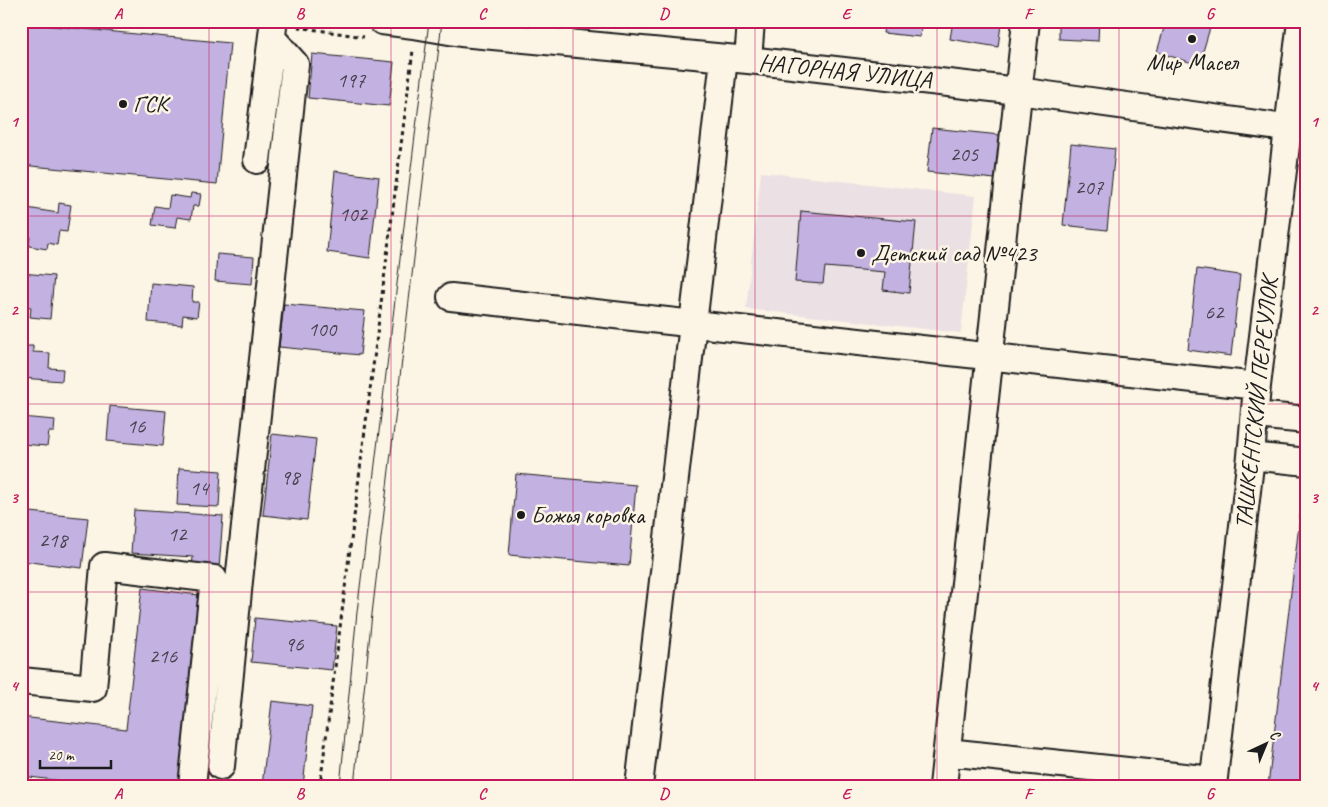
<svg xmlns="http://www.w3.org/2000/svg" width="1328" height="807" font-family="Caveat,sans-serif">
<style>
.built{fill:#ebe1e4}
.building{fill:#c3b1e1;stroke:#1c1c1c}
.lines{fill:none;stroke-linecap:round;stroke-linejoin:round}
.minor-casing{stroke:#1c1c1c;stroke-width:30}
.path{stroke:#1c1c1c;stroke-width:3;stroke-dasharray:4 4;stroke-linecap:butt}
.minor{stroke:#fcf5e5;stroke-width:26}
.tram{stroke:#1c1c1c;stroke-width:1}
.grid{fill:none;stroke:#c2185b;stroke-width:1;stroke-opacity:0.55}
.poi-dot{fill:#1c1c1c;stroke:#fcf5e5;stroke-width:2}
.labels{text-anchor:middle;stroke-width:5;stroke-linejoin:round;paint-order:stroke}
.number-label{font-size:21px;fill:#46414d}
.poi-label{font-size:24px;fill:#1c1c1c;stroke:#fcf5e5;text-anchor:start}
.street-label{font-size:24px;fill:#1c1c1c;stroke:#fcf5e5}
.neatline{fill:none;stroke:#c2185b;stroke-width:2}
.grid-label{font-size:16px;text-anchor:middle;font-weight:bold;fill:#c2185b}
</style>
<rect width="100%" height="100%" fill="#fcf5e5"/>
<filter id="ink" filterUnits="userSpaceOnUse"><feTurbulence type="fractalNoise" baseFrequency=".02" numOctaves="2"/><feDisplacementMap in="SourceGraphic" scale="10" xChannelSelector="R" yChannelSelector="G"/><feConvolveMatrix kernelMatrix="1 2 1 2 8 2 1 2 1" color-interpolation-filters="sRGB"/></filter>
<g filter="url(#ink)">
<path class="built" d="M761 172 976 196 961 333 746 309Z"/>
<path class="building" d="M905 21H922L920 37 883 33 884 26 890 27 891 22 905 23Z
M953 21 969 24V21H991L990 24 1001 25 998 47 950 39Z
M1059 21H1099L1098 41 1059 39Z
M1166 21H1212L1199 65 1157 52Z
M21 23 230 43 217 184 21 165Z
M312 54 394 62 389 106 308 98Z
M932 128 1000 135 995 179 927 172Z
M1071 144 1115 149 1107 230 1063 225Z
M335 171 379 177 370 258 327 252Z
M191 193 201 194 199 206H193L191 219 177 217 175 228 152 225 155 206 168 208 170 195 190 198Z
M59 203 71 205 67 232 59 231 57 245 48 243 47 249 29 246 30 236 23 235 27 208 58 213Z
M801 211 916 222 909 293 883 290 885 272 825 267 823 284 795 282Z
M217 254 254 257 252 284 215 281Z
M1197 269 1240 275 1231 356 1188 350Z
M22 273 54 276 50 319 30 317 31 307 21 306Z
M151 283 193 287 192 302H199L197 317 183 315 182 325 148 322Z
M284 304 365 311 360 355 279 347Z
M21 346H33V352L50 353 49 368 63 369 62 381 21 378Z
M110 406 166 411 163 446 107 441Z
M21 417 55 420 54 432H49L47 446 21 444Z
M272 434 316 439 307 520 263 515Z
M179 468 221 471 219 507 177 505Z
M516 474 636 485 629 566 509 555Z
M1303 491 1307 492V786H1268Z
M134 510 223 516 219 569 192 567 193 557 131 553Z
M21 511 88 518 82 568 21 561Z
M142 588 199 595 178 786H104L21 776V717L126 729Z
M255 618 337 626 332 670 251 662Z
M272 701 312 706 303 786H262Z"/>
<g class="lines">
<g class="minor-casing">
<path id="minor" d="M382 21 414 25 461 33 748 60 1018 91 1307 131
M748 60 751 21
M257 160 273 27
M451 297C720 325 988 358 1257 386
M1255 415 1307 420
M1251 456 1307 462
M21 681 93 688 104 566 214 579 192 786
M947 752 1213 780
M221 766 239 581 295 64 272 38
M639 786 724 59
M943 786 1026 21
M1213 786 1251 456 1257 386 1301 21"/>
</g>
<path class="path" d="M298 27 364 37
M320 786 413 50"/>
<use href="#minor" class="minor"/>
<path class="tram" d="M340 786 357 612 429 21
M354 786 372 614 442 21"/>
</g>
</g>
<path class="grid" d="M209 21V786M391 21V786M573 21V786M755 21V786M937 21V786M1119 21V786M21 216H1307M21 404H1307M21 592H1307"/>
<g class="poi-dot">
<circle cx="1192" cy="39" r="5"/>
<circle cx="123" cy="104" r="5"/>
<circle cx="861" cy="253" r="5"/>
<circle cx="521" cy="515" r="5"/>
</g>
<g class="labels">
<g class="number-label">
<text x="351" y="87">197</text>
<text x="964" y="161">205</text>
<text x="1089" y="194">207</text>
<text x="353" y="221">102</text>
<text x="1214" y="319">62</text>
<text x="322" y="336">100</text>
<text x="136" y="433">16</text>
<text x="290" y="484">98</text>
<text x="199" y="495">14</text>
<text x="177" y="541">12</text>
<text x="53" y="547">218</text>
<text x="294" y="651">96</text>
<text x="163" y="663">216</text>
</g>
<g class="poi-label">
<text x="1192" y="70" text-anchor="middle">Мир Масел</text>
<text x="133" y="112">ГСК</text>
<text x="871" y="261">Детский сад №423</text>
<text x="531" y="523">Божья коровка</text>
</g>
<g class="street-label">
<text transform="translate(845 71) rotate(6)" y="8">НАГОРНАЯ УЛИЦА</text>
<text transform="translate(1256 403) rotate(-84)" y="8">ТАШКЕНТСКИЙ ПЕРЕУЛОК</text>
</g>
</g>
<rect width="1328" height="807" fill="none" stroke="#fcf5e5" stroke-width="55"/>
<g transform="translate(1266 744) rotate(44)" stroke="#fcf5e5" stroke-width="4" paint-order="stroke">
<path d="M0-4L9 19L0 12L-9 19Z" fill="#1c1c1c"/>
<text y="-8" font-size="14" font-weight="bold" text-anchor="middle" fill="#1c1c1c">С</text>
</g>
<path d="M40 760v8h71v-8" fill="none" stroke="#1c1c1c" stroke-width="2.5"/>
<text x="48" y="760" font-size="15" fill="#1c1c1c" stroke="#fcf5e5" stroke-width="4" paint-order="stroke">20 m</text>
<rect x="28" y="28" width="1272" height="752" class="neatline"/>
<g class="grid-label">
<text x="118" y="19">A</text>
<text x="300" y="19">B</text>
<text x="482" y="19">C</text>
<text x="664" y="19">D</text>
<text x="846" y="19">E</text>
<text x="1028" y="19">F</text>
<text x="1210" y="19">G</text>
<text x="14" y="127">1</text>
<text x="1314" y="127">1</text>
<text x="14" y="315">2</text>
<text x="1314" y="315">2</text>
<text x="14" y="503">3</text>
<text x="1314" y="503">3</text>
<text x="14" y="691">4</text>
<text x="1314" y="691">4</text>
<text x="118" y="799">A</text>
<text x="300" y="799">B</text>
<text x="482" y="799">C</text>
<text x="664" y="799">D</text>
<text x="846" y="799">E</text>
<text x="1028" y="799">F</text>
<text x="1210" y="799">G</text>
</g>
</svg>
